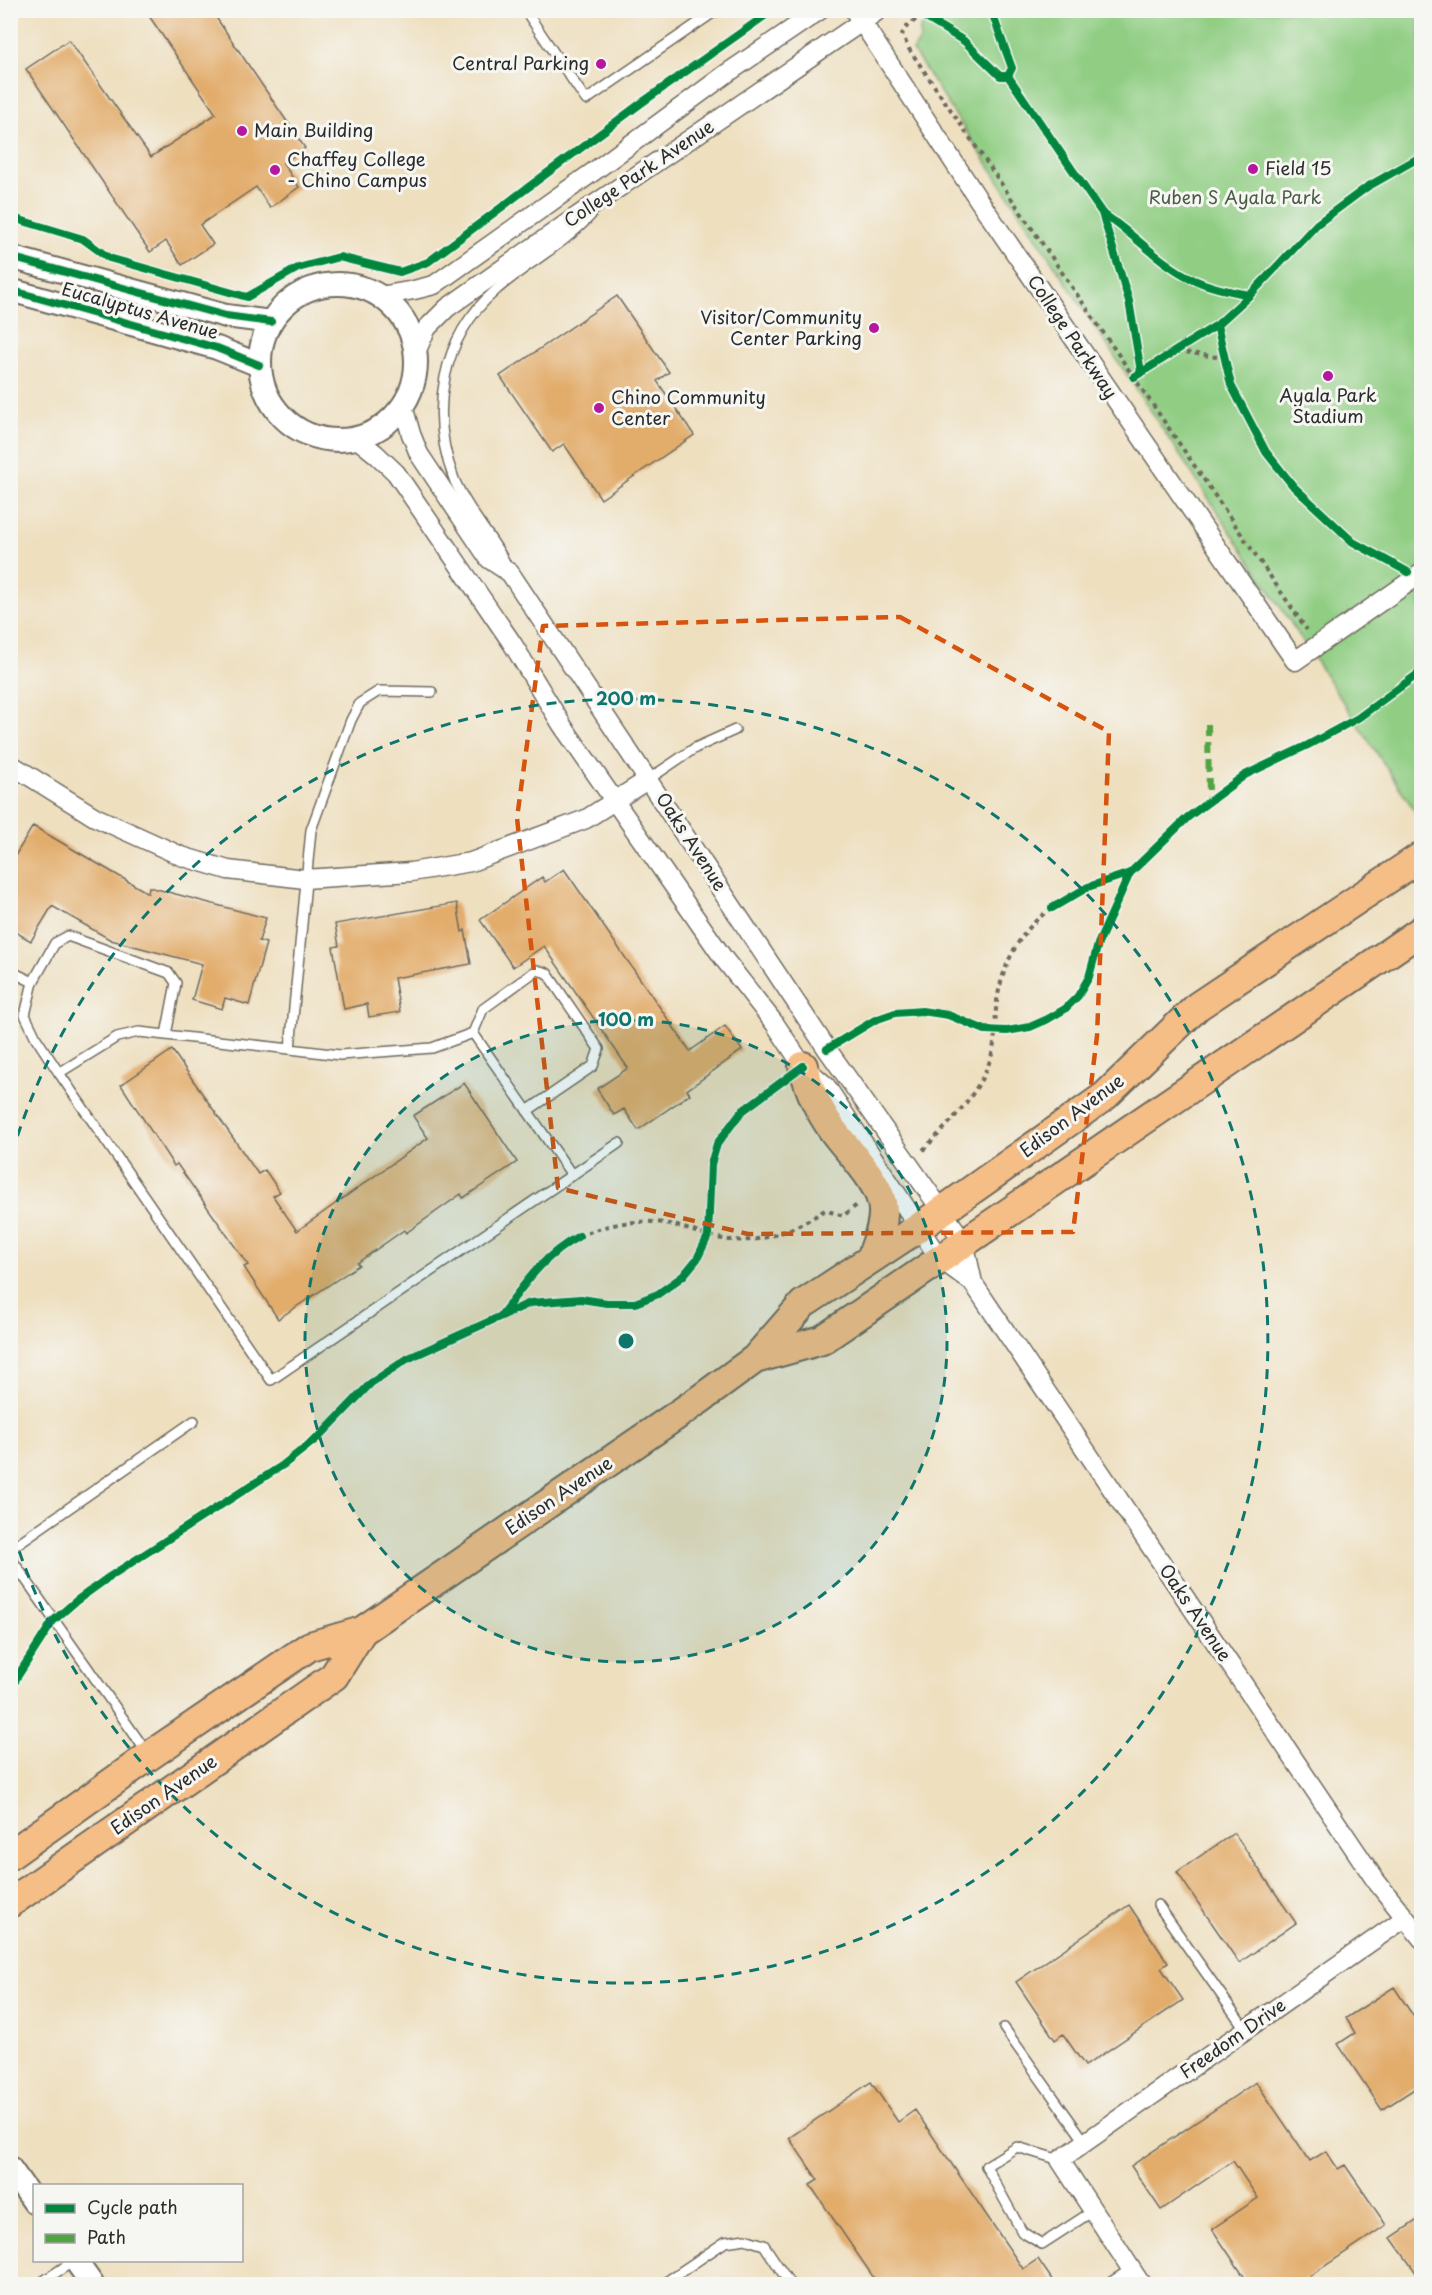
<svg xmlns="http://www.w3.org/2000/svg" width="1432" height="2295" font-family="'Playpen Sans',sans-serif">
<style>
.green{fill:#91ce84;stroke:#5e7c58;stroke-width:1.5}
.building{fill:#e2ac6b}
.lines{fill:none;stroke-linecap:round;stroke-linejoin:round}
.service-casing{stroke:#6f6a5f;stroke-width:12}
.minor-casing{stroke:#6f6a5f;stroke-width:21}
.tertiary-casing{stroke:#6f6a5f;stroke-width:26}
.primary-casing{stroke:#6f6a5f;stroke-width:32}
.path{stroke:#6f6a5f;stroke-width:4;stroke-dasharray:4.5 4.5;stroke-linecap:butt}
.service{stroke:#fff;stroke-width:9}
.minor{stroke:#fff;stroke-width:18}
.tertiary{stroke:#fff;stroke-width:22}
.primary{stroke:#f6be87;stroke-width:28}
.quiet{stroke:#51a443;stroke-width:6;stroke-dasharray:12 6;stroke-linecap:butt}
.cycleway-casing{stroke:#f6f6f2;stroke-width:11}
.cycleway{stroke:#00873e;stroke-width:8}
.marked{fill:none;stroke:#d5540f;stroke-width:4.5;stroke-dasharray:12 8;stroke-linejoin:round}
.ring{fill:none;stroke:#0f766e;stroke-width:3;stroke-dasharray:10 8}
.poi-dot{fill:#b5179e;stroke:#f6f6f2;stroke-width:2}
.labels{text-anchor:middle;stroke-width:6;stroke-linejoin:round;paint-order:stroke}
.poi-label{font-size:18px;fill:#2b2b2b;stroke:#f6f6f2;text-anchor:start}
.street-label{font-size:18px;fill:#2b2b2b;stroke:#f6f6f2}
.park-label{font-size:18px;fill:#4a5c46;stroke:#f6f6f2}
.centre{fill:#0f766e;stroke:#f6f6f2;stroke-width:3}
.ring-label{font-size:18px;text-anchor:middle;font-weight:bold;fill:#0f766e;stroke:#f6f6f2;stroke-width:6;stroke-linejoin:round;paint-order:stroke}
</style>
<rect width="100%" height="100%" fill="#f6f6f2"/>
<filter id="ink" filterUnits="userSpaceOnUse"><feTurbulence type="fractalNoise" baseFrequency=".0167" numOctaves="2"/><feDisplacementMap in="SourceGraphic" scale="12" xChannelSelector="R" yChannelSelector="G"/><feConvolveMatrix kernelMatrix="1 2 1 2 8 2 1 2 1" color-interpolation-filters="sRGB"/></filter>
<filter id="wash" filterUnits="userSpaceOnUse"><feTurbulence type="fractalNoise" baseFrequency=".008" numOctaves="4" result="noise"/><feDisplacementMap in="SourceGraphic" scale="24" xChannelSelector="R" yChannelSelector="G"/><feGaussianBlur stdDeviation="1.35" result="paint"/><feColorMatrix in="noise" values="0 0 0 0 0 0 0 0 0 0 0 0 0 0 0 0 0 1.4 0 .05"/><feComposite in="paint" operator="in"/></filter>
<g filter="url(#wash)">
<rect width="100%" height="100%" fill="#eedfbf"/>
<path class="green" d="M945 11H1421V820L913 51 920 40V28Z"/>
<g id="blocks">
<path class="building" d="M145 10H211L305 148 283 163 299 187 270 208 256 187 200 225 213 244 182 265 166 241 150 252 26 69 69 40 151 157 216 114Z
M617 296 669 372 657 381 694 435 601 499 564 444 552 452 500 376Z
M33 826 148 893 149 887 266 918 259 941 266 943 249 1005 225 998 222 1009 192 1000 202 964 111 940 52 906 31 941 10 929V864Z
M564 869 690 1051 725 1026 742 1050 687 1090 690 1094 638 1130 624 1109 614 1115 597 1089 628 1068 544 946 513 967 480 920 542 877 545 882Z
M457 903 462 932 465 930 471 964 394 978 400 1012 369 1017 367 1004 344 1009 333 947 339 946 335 924Z
M172 1050 258 1174 265 1170 280 1192 273 1196 297 1231 428 1138 413 1116 464 1083 517 1162 463 1198 461 1194 406 1233 404 1230 357 1263 359 1265 278 1319 244 1267 248 1265 177 1164 174 1166 121 1085Z
M1234 1833 1296 1923 1239 1963 1177 1872Z
M1129 1905 1168 1963 1161 1968 1183 2000 1085 2066 1063 2034 1055 2040 1016 1982Z
M1394 1987 1422 2029V2084L1382 2110 1338 2044 1355 2033 1346 2018Z
M871 2082 898 2122 915 2110 1023 2269 1038 2259 1055 2284H878L810 2185 818 2180 789 2138Z
M1256 2082 1310 2161 1326 2151 1338 2169 1345 2165 1386 2225 1298 2284H1249L1212 2229 1258 2198 1233 2161 1161 2210 1131 2166Z
M1422 2217V2281L1391 2238Z"/>
</g>
</g>
<g filter="url(#ink)">
<use href="#blocks" fill-opacity="0" stroke="#6f6a5f" stroke-width="1.5"/>
<g class="lines">
<g class="service-casing">
<path id="service" d="M525 10 586 100 717 10
M508 568C493 537 467 511 454 479 429 413 441 338 495 291 525 264 564 245 591 215
M432 692 379 691 360 703 351 720 311 830 290 1049 139 1032 117 1037 59 1073 271 1380 619 1143
M649 779 695 748 735 730
M10 971 33 982 25 1015 36 1038 59 1073
M33 982 55 943 68 936 169 973 176 983 166 1035
M473 1033 483 1009 537 970 547 973 599 1049 593 1066 527 1111
M290 1049 340 1055 432 1048 473 1033 572 1175
M10 1549 194 1421
M10 1557 148 1754
M1158 1905 1246 2030
M1004 2028 1086 2143
M1060 2160 1017 2147 986 2166 1022 2232 1042 2244 1093 2211
M39 2284 75 2260
M663 2284 725 2242 745 2239 764 2245 790 2284
M1108 2284 1131 2269"/>
</g>
<g class="minor-casing">
<path id="minor" d="M854 10 978 199 1295 661 1422 573
M380 296 414 290 434 285 593 172 726 74 820 10
M416 352 427 328 447 308 570 221 879 10
M403 406 411 434 419 454 489 559 510 573 827 1049 964 1242 973 1283
M356 438 376 454 396 473 512 643 562 725 724 959 775 1024 803 1066 826 1086 939 1258 973 1283 1376 1881 1422 1939
M10 764 95 817 181 856 228 870 305 879 411 872 471 862 586 819 649 779
M1141 2284 1060 2160 1405 1918"/>
</g>
<g class="tertiary-casing">
<path id="tertiary" d="M10 257 226 316 271 322
M260 362a78 78 0 1 1 156 0a78 78 0 1 1-156 0Z
M10 290 217 348 259 365
M10 2168 34 2202
M75 2260 92 2284"/>
</g>
<g class="primary-casing">
<path id="primary" d="M803 1066C810 1091 817 1107 832 1129 847 1151 882 1182 883 1210 884 1227 876 1243 871 1259
M755 1359 822 1340 1422 930
M10 1855 149 1756 310 1646 362 1631 699 1400 755 1359 803 1304 918 1228 1105 1096 1198 1006 1422 856
M10 1903 334 1676 362 1631"/>
</g>
<path class="path" d="M931 10 908 25 902 34 909 49 1307 630
M1177 351 1223 358
M923 1150C949 1124 975 1098 989 1063 996 1046 995 1027 996 1009 1000 970 1018 930 1052 908
M579 1236C607 1224 638 1218 669 1224 690 1229 709 1238 731 1240 766 1243 797 1228 825 1210L843 1216 857 1205"/>
<use href="#service" class="service"/>
<use href="#minor" class="minor"/>
<use href="#tertiary" class="tertiary"/>
<use href="#primary" class="primary"/>
<path class="quiet" d="M1208 724 1209 800"/>
<g class="cycleway-casing">
<path id="cycleway" d="M923 16 964 41 1000 76H1008L1012 68 991 10
M1008 76 1102 213
M10 217 83 239 109 258 247 297 298 268 339 257 400 272 428 262 640 104 773 10
M10 257 226 316 271 322
M10 290 217 348 259 365
M1217 325 1231 385 1266 452 1294 487 1353 542 1408 572
M1141 372 1129 301 1102 213C1133 233 1159 263 1192 279 1211 288 1230 291 1250 295
M1134 377 1217 325 1250 295 1317 224 1367 187 1422 156
M1052 908 1088 887 1130 873
M827 1049 875 1020 895 1013 922 1011 948 1015 985 1030 1007 1031 1030 1027 1048 1019 1065 1009 1078 996 1089 977 1098 944 1130 873 1188 817 1245 775 1308 745 1358 718 1422 671
M502 1314C526 1282 543 1256 579 1236
M10 1692 17 1677 53 1621 76 1601 109 1577 283 1465 321 1435 371 1383 407 1359 530 1303 581 1299 607 1303H635L658 1294 683 1276 697 1259 708 1236 711 1164 717 1144 741 1112 803 1066"/>
</g>
<use href="#cycleway" class="cycleway"/>
</g>
</g>
<path class="marked" d="M900 617 1109 732 1097 1036 1073 1232 748 1234 558 1188 517 818 543 626Z"/>
<circle cx="626" cy="1341" r="321" fill="#0f766e" fill-opacity=".12"/>
<g class="ring">
<circle cx="626" cy="1341" r="321"/>
<path d="M12 1153A642 642 0 1 1 12 1529"/>
</g>
<g class="poi-dot">
<circle cx="601" cy="64" r="6"/>
<circle cx="242" cy="131" r="6"/>
<circle cx="1253" cy="169" r="6"/>
<circle cx="275" cy="170" r="6"/>
<circle cx="874" cy="328" r="6"/>
<circle cx="1328" cy="376" r="6"/>
<circle cx="599" cy="408" r="6"/>
</g>
<g class="labels">
<g class="poi-label">
<text x="589" y="70" text-anchor="end">Central Parking</text>
<text x="254" y="137">Main Building</text>
<text x="287" y="166">Chaffey College<tspan x="287" dy="21">- Chino Campus</tspan></text>
<text x="1265" y="175">Field 15</text>
<text x="862" y="324" text-anchor="end">Visitor/Community<tspan x="862" dy="21">Center Parking</tspan></text>
<text x="1328" y="402" text-anchor="middle">Ayala Park<tspan x="1328" dy="21">Stadium</tspan></text>
<text x="611" y="404">Chino Community<tspan x="611" dy="21">Center</tspan></text>
</g>
<g class="street-label">
<text transform="translate(639 174) rotate(-34)" y="6">College Park Avenue</text>
<text transform="translate(140 311) rotate(16)" y="6">Eucalyptus Avenue</text>
<text transform="translate(1072 337) rotate(56)" y="6">College Parkway</text>
<text transform="translate(691 842) rotate(57)" y="6">Oaks Avenue</text>
<text transform="translate(1072 1116) rotate(-37)" y="6">Edison Avenue</text>
<text transform="translate(559 1496) rotate(-34)" y="6">Edison Avenue</text>
<text transform="translate(1195 1613) rotate(56)" y="6">Oaks Avenue</text>
<text transform="translate(164 1795) rotate(-35)" y="6">Edison Avenue</text>
<text transform="translate(1233 2039) rotate(-35)" y="6">Freedom Drive</text>
</g>
<g class="park-label">
<text x="1235" y="204">Ruben S Ayala Park</text>
</g>
</g>
<circle cx="626" cy="1341" r="9" class="centre"/>
<g class="ring-label">
<text x="626" y="705">200 m</text>
<text x="626" y="1026">100 m</text>
</g>
<rect width="1432" height="2295" fill="none" stroke="#f6f6f2" stroke-width="36"/>
<rect x="33" y="2184" width="210" height="78" fill="#f6f6f2" stroke="#a5a5a2" stroke-width="1.5"/>
<rect x="45" y="2204" width="30" height="9" fill="#00873e" stroke="#a5a5a2" stroke-width="1.5"/>
<text x="87" y="2214" font-size="18" fill="#2b2b2b">Cycle path</text>
<rect x="45" y="2234" width="30" height="9" fill="#51a443" stroke="#a5a5a2" stroke-width="1.5"/>
<text x="87" y="2244" font-size="18" fill="#2b2b2b">Path</text>
</svg>
